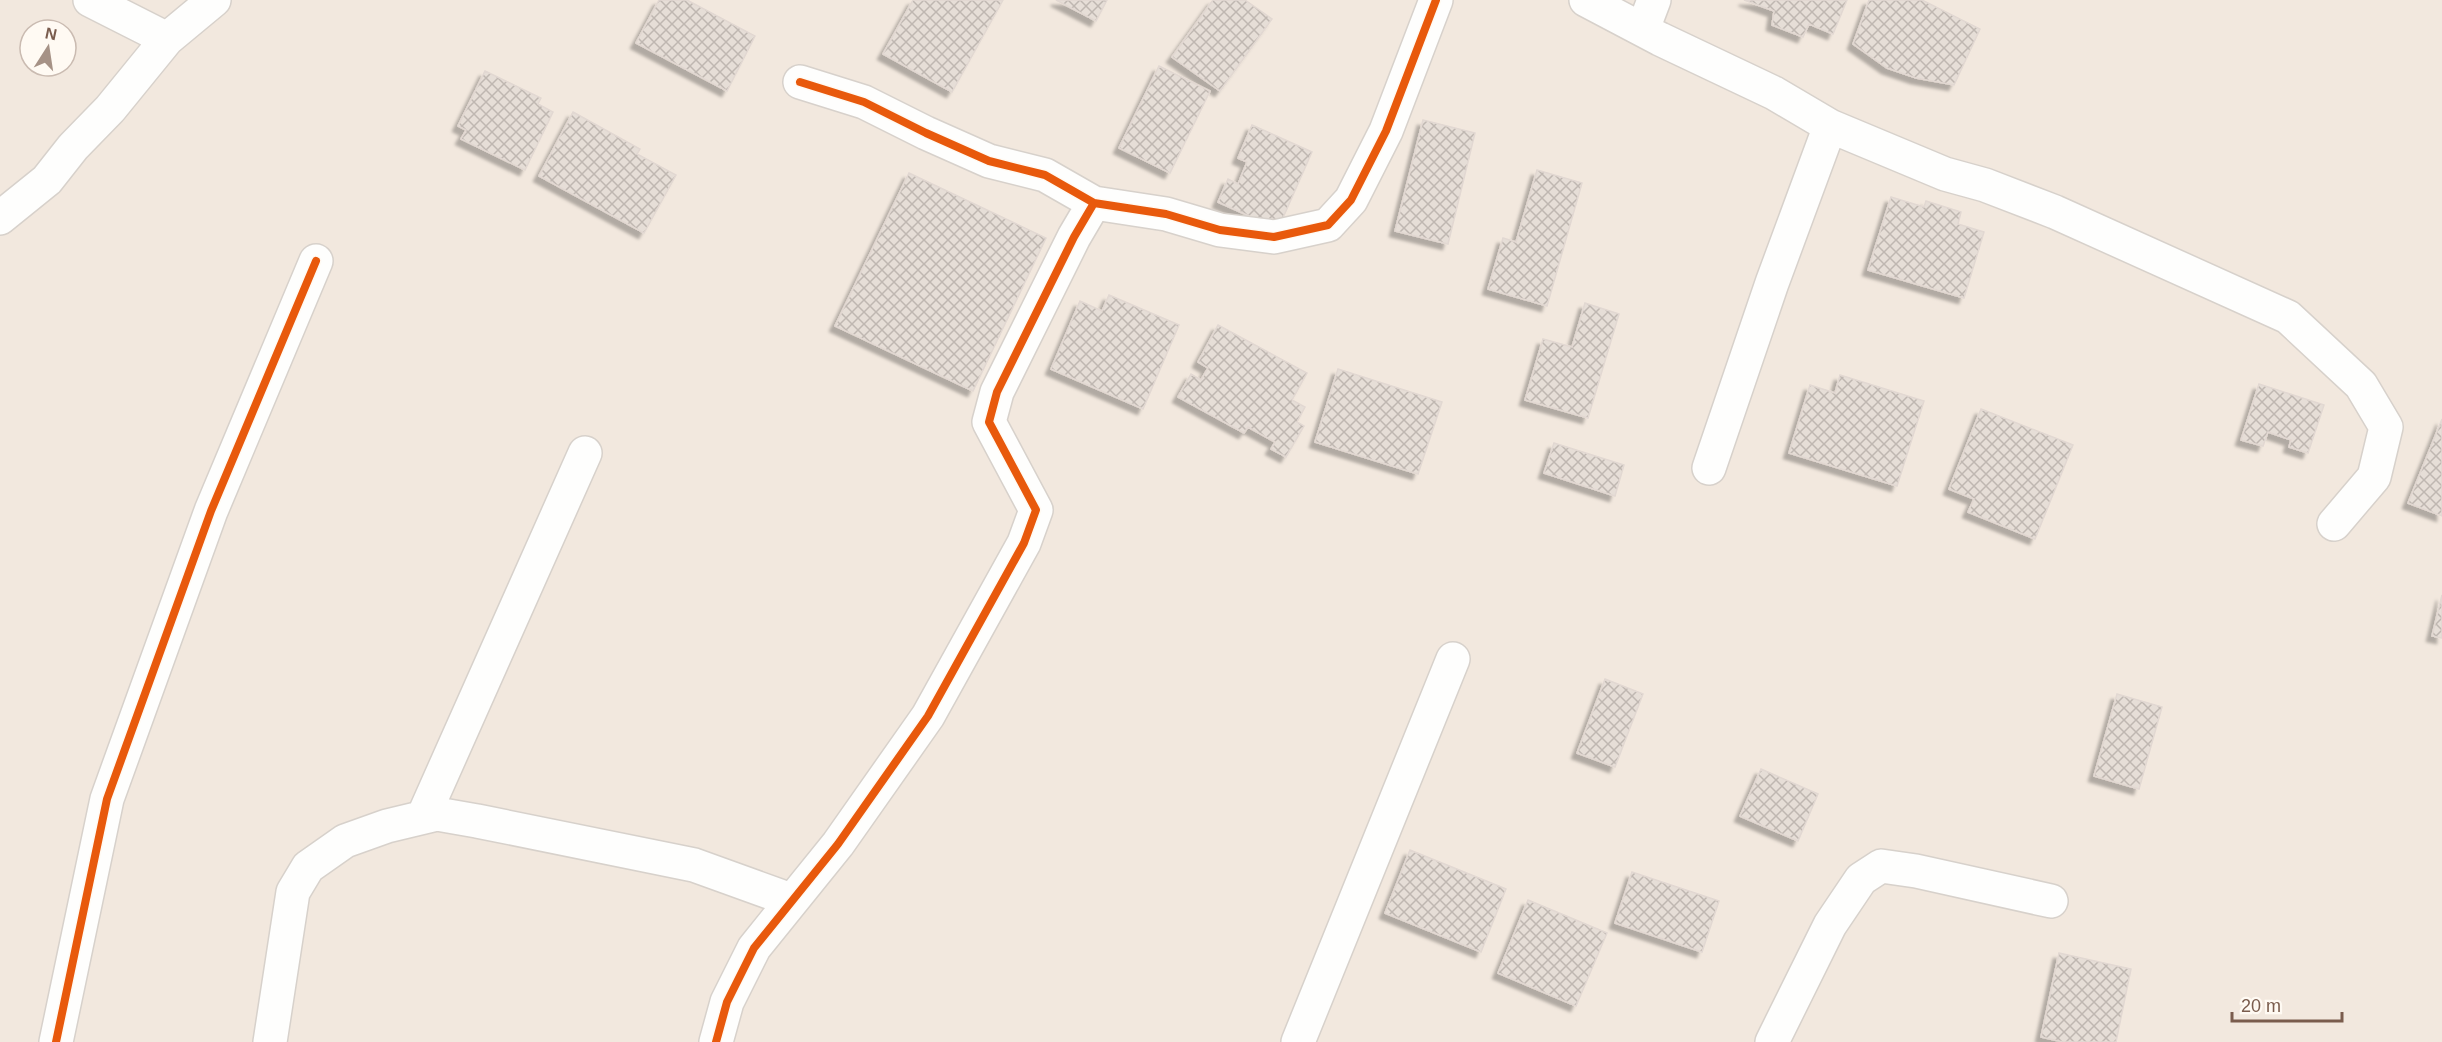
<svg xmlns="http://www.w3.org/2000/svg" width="2442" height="1042" font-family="Helvetica,sans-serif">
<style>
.residential{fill:#f2e8de;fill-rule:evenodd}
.building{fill:url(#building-cross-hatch);stroke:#e2d8d2;stroke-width:1.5;filter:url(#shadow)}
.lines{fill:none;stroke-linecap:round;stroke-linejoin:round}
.minor-casing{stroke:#d7d1cb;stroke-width:36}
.minor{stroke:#fefefd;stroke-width:33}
.cycleway-casing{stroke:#fffaf3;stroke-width:11}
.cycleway{stroke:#e8590c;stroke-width:8}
</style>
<defs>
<pattern id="building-cross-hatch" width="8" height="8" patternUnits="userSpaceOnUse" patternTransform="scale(1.5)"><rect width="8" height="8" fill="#e6ded7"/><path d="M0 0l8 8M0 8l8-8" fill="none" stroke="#bfb7b1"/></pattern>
<filter id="shadow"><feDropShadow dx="-5.5" dy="5.5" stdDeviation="1.5" flood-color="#0004"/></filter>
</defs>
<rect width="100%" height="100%" fill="#f9f5f0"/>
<path class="residential" d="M0 0H2442V1042H0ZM30 30H66V66H30Z"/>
<path class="building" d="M659 0H687L755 36 727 91 636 43Z
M913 0H1003L952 92 883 54Z
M1056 0H1107L1096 21Z
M1213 0H1245L1272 19 1220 91 1172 57Z
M1744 0H1847L1833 34 1809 24 1803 37 1772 25 1774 11Z
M1869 0H1922L1980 29 1954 85 1916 78 1887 68 1853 44Z
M1159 66 1210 91 1170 173 1119 148Z
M485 71 541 98 538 104 553 112 525 170 461 139 466 130 458 126Z
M573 112 640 149 637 154 676 175 644 233 539 176Z
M1423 120 1475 133 1448 244 1395 231Z
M1252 125 1312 152 1278 229 1218 202 1228 179 1238 184 1247 162 1238 158Z
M1537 170 1582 183 1547 306 1488 289 1503 238 1516 242Z
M909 173 1046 238 973 391 835 326Z
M1891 197 1924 207 1926 201 1961 212 1958 224 1984 232 1964 298 1868 270Z
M1109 295 1179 325 1143 409 1051 369 1080 301 1102 311Z
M1585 303 1619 314 1588 418 1525 400 1543 339 1572 347Z
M1218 325 1307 373 1292 400 1305 407 1297 422 1304 426 1286 457 1271 449 1275 442 1248 427 1244 433 1178 397 1191 374 1201 380 1208 368 1198 362Z
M1338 369 1442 402 1418 474 1315 442Z
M1840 375 1924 401 1897 486 1789 453 1810 385 1835 393Z
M2259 384 2324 405 2308 453 2289 447 2291 440 2268 432 2263 446 2241 440Z
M1981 409 2073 445 2035 539 1968 512 1974 499 1949 489Z
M2442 419V516L2408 503Z
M1554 443 1624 465 1615 496 1544 473Z
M2442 595V638L2432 636Z
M1605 679 1643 694 1615 767 1577 753Z
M2117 694 2162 707 2139 789 2094 776Z
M1761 769 1818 794 1798 841 1740 816Z
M1410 850 1506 889 1481 952 1385 913Z
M1632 872 1719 901 1702 952 1615 923Z
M1528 900 1607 933 1576 1006 1498 973Z
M2059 953 2131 969 2116 1042H2063L2041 1037Z"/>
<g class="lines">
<g class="minor-casing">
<path id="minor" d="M90 0 167 39
M1586 0 1660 39 1774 93 1830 126 1945 174 1985 185 2055 212 2288 317 2361 385 2386 427 2374 477 2334 524
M1643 29 1654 0
M800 82 864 102 926 133 989 161 1045 175 1094 203 1166 214 1220 230 1274 237 1328 225 1351 200 1386 131 1436 0
M0 218 47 180 73 147 110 109 167 39 214 0
M1709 468 1772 283 1830 126
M423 817 585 453
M56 1042 107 799 211 511 316 261
M270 1042 293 892 308 867 345 841 387 826 437 814 477 821 694 865 791 900
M716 1042 727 1002 754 948 838 844 928 716 1024 543 1036 510 989 422 997 392 1074 237 1094 203
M1298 1042 1453 659
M1772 1042 1830 925 1861 879 1881 866 1916 871 2051 901"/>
</g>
<use href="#minor" class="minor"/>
<g class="cycleway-casing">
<path id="cycleway" d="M800 82 864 102 926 133 989 161 1045 175 1094 203 1166 214 1220 230 1274 237 1328 225 1351 200 1386 131 1436 0
M56 1042 107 799 211 511 316 261
M716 1042 727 1002 754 948 838 844 928 716 1024 543 1036 510 989 422 997 392 1074 237 1094 203"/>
</g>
<use href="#cycleway" class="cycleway"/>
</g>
<g transform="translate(48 48) rotate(12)"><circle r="28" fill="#fffaf3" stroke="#cabbb1" stroke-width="1.5"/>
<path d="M0-4.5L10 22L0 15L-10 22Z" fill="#a69286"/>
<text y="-9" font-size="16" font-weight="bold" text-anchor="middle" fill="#7a5c4d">N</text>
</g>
<path d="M2232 1012v9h110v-9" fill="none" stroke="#7a5c4d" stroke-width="3"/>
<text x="2241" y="1012" font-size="18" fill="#7a5c4d" stroke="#fffaf3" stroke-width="4.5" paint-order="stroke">20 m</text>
</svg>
